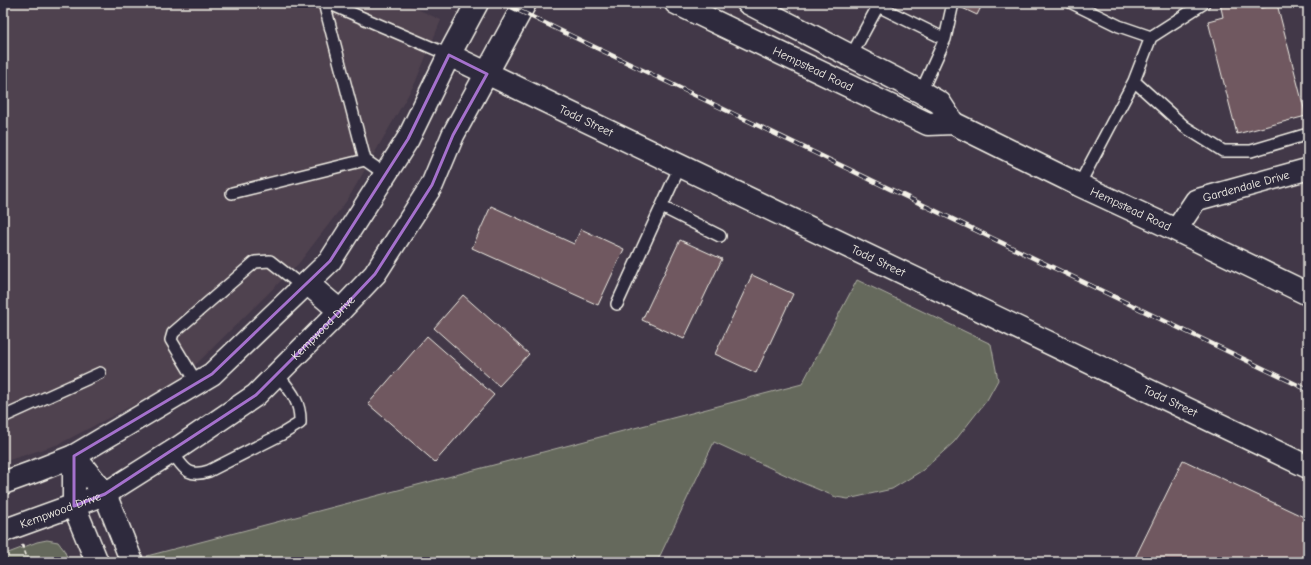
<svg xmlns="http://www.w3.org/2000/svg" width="1311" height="565" font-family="'Comic Neue',sans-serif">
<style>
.built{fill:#50424f}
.green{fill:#65695b;stroke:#acada2}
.building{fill:#705960;stroke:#f4f1e8}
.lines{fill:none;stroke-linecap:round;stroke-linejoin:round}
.service-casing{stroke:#f4f1e8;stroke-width:14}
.minor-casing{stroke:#f4f1e8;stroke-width:24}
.tertiary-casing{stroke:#f4f1e8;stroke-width:25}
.secondary-casing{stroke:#f4f1e8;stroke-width:25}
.path{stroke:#f4f1e8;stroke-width:2.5;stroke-dasharray:4 3;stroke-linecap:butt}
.service{stroke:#2f2a3d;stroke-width:11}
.minor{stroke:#2f2a3d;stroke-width:21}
.tertiary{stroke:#2f2a3d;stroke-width:22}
.secondary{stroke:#2f2a3d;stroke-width:22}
.rail-casing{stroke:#f4f1e8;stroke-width:4.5}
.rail{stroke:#2f2a3d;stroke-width:3;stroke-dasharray:9;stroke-linecap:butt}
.marked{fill:none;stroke:#a571cd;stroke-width:3;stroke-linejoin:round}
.labels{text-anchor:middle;stroke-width:3;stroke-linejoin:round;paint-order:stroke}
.street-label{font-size:12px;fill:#f4f1e8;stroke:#2f2a3d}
</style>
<rect width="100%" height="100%" fill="#423848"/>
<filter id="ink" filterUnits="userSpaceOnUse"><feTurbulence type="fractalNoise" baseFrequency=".025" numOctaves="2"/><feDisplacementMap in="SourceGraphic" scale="8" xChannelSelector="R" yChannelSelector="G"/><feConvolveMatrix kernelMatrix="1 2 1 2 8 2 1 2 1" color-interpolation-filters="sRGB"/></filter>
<g filter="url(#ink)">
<path class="built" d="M3 3H404L441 20 415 83 348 199 299 263 179 381 59 444 3 462Z"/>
<path class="green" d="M857 280 991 344 998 380 987 400 954 442 923 470 892 489 848 499 836 497 803 483 714 442 657 562H150L147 556 802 384Z
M47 540 58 542 64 550 69 562H3V555L37 542Z"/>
<path class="building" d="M960 3H983L977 15 958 6Z
M1220 3H1259L1261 8 1277 4 1306 116 1237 134 1208 21 1223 17Z
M491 206 574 244 581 229 624 249 598 305 472 248Z
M680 240 722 259 684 339 642 320Z
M752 275 793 294 756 373 715 354Z
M463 295 529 354 499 386 434 328Z
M427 336 494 395 435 462 368 404Z
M1183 460 1308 519V562H1133Z"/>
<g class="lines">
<g class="service-casing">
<path id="service" d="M324 3 365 160 385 174
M328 3 449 55
M1072 3 1119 26 1151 37 1134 81
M1151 37 1204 3
M945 39 953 3
M851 56 878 6 945 39 921 92
M1079 185 1134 81 1185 127 1223 151H1251L1308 134
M232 193 365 160
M662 207 720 236
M617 304 680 166
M197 383 171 340 173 333 255 262 270 261 303 287
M3 417 100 373
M172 452C184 468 187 478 209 471L282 434 300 423C301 401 290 390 277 374"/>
</g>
<g class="minor-casing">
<g id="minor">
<path id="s1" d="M1176 230 1196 200 1308 169"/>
</g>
</g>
<g class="tertiary-casing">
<g id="tertiary">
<path id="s2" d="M449 55 1308 467"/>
</g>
</g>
<g class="secondary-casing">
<g id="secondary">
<path id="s3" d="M676 3 928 124 953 123 1079 185 1176 230 1308 294"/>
<path d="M748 3 921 92 940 103 953 123"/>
<path d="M307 283 340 311"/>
<path d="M74 456 105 494 132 562"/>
<path d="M74 456V506L97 562"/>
<path d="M3 483 36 471 74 456 212 374 330 261 408 139 449 55 477 3"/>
<path id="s4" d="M3 531 105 494 178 448 256 395 340 311 375 274 432 185 453 135 525 3"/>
</g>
</g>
<path class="path" d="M22 545 28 562"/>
<use href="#service" class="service"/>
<use href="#minor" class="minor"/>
<use href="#tertiary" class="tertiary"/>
<use href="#secondary" class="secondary"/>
<g class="rail-casing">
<path id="rail" d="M503 3 1308 390"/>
</g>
<use href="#rail" class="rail"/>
</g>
</g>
<path class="marked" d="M449 55 487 74 453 135 432 185 375 274 340 311 256 395 105 494 74 506V456L212 374 330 261 408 139Z"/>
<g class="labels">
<g class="street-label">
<text dy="4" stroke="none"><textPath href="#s3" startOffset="152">Hempstead Road</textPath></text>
<text dy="4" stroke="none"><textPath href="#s2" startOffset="152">Todd Street</textPath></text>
<text dy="4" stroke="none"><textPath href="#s1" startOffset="88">Gardendale Drive</textPath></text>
<text dy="4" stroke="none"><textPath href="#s3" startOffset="502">Hempstead Road</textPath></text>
<text dy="4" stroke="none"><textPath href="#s2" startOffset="476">Todd Street</textPath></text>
<text dy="4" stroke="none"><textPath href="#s4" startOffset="384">Kempwood Drive</textPath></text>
<text dy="4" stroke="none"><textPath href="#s2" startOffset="800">Todd Street</textPath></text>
<text dy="4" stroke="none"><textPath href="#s4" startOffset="61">Kempwood Drive</textPath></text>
</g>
</g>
<rect width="1311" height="565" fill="none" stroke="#2f2a3d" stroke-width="16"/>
<rect x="8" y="8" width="1295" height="549" fill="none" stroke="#f4f1e8" stroke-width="1.5" filter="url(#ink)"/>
</svg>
